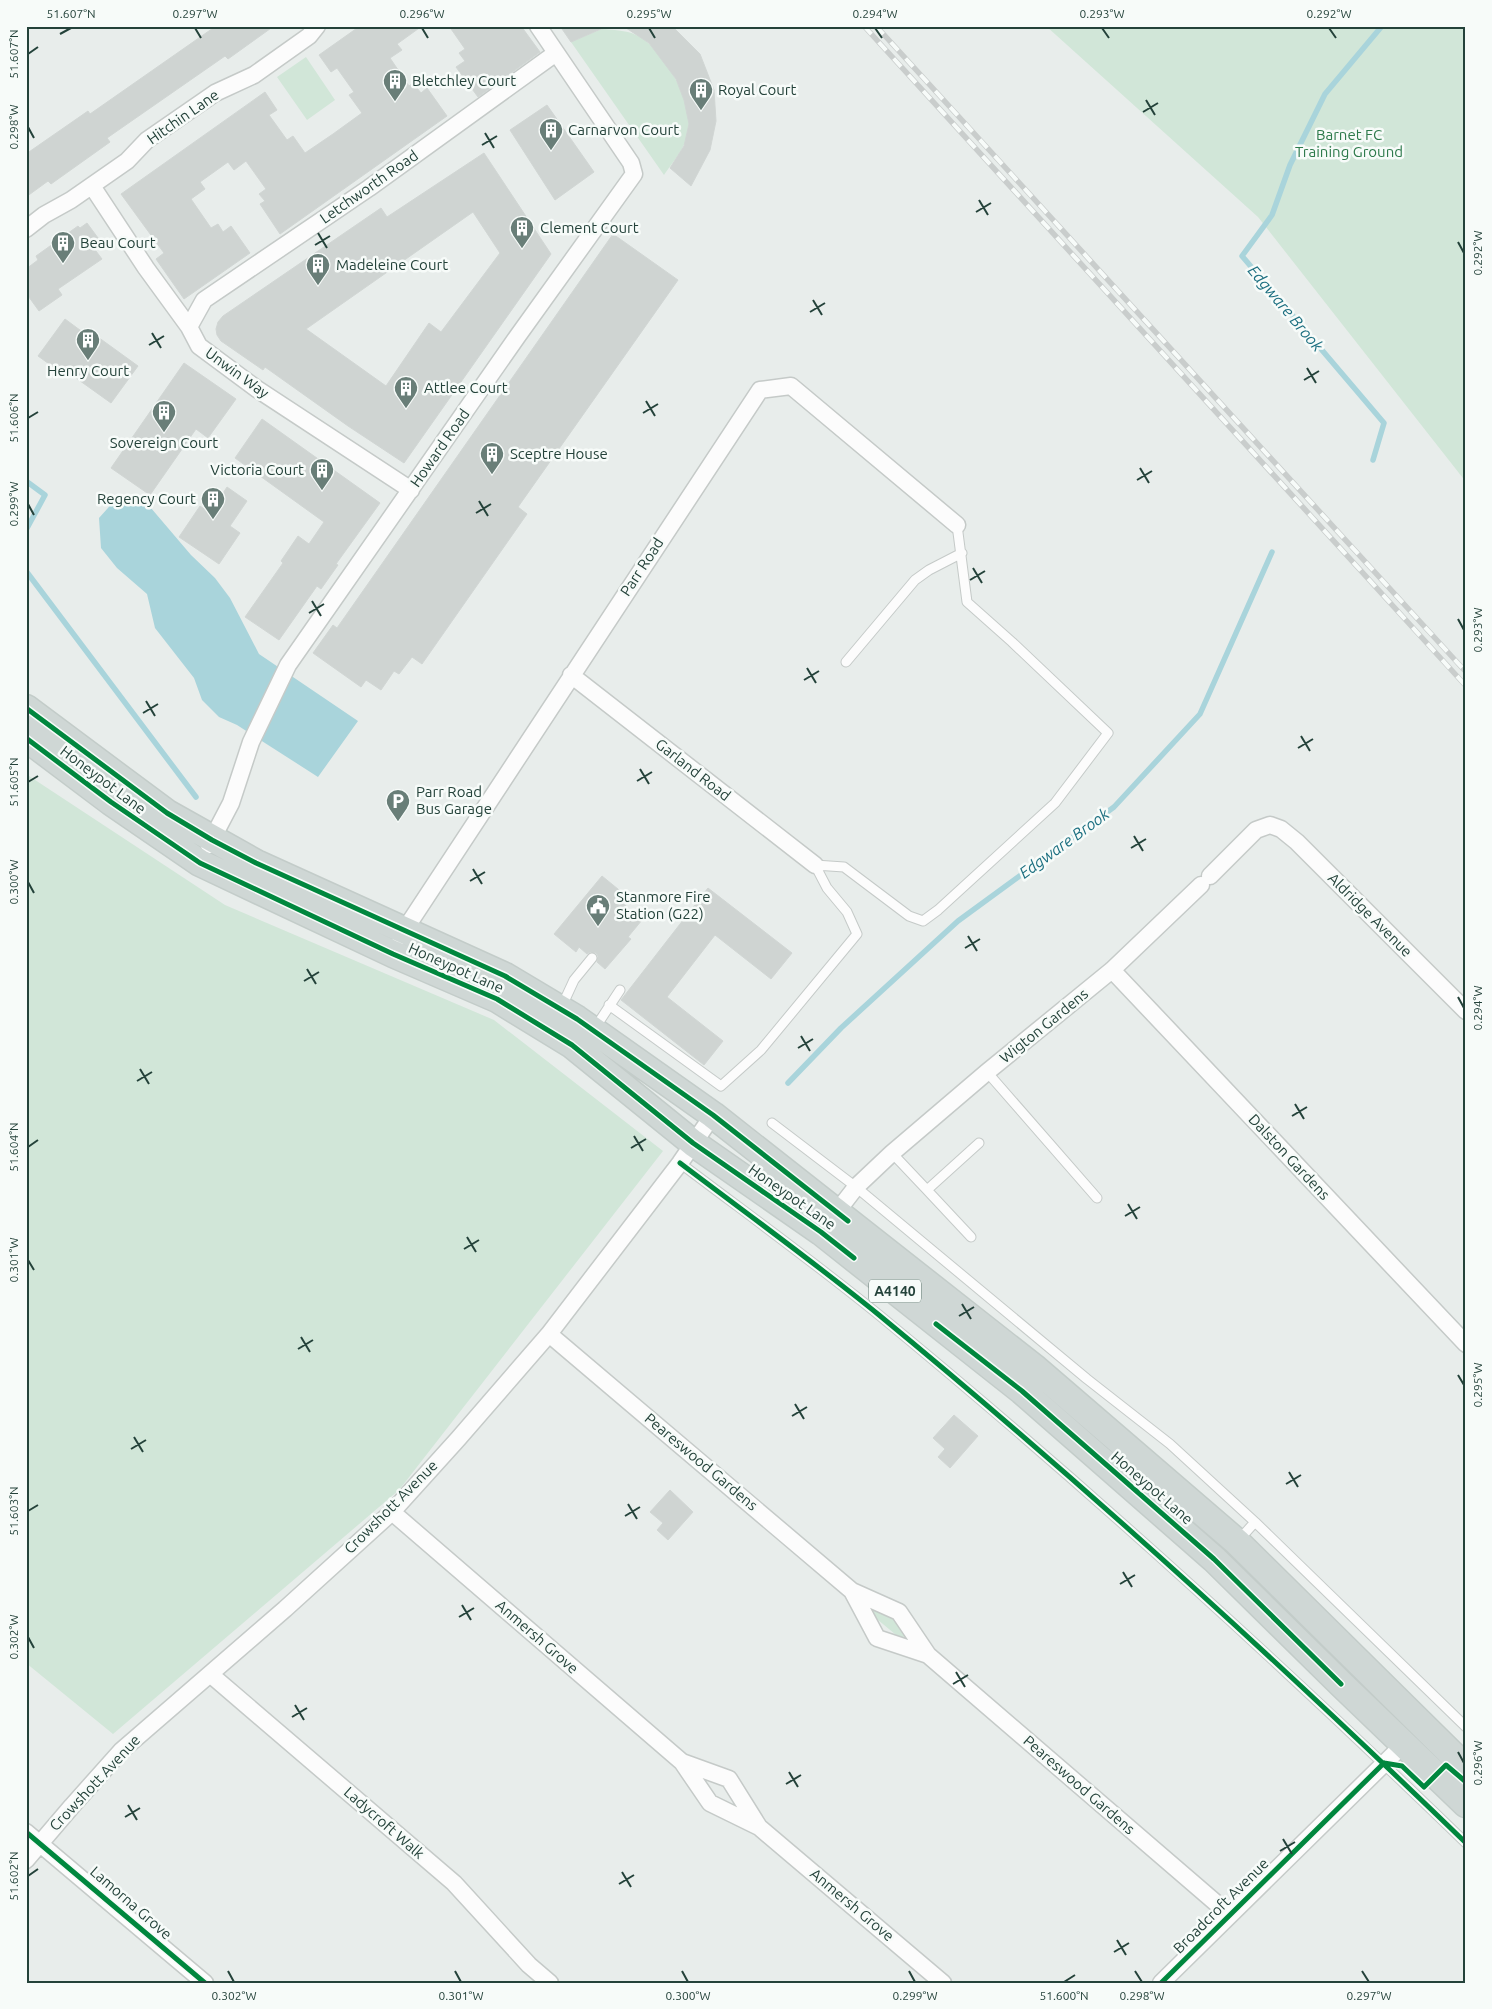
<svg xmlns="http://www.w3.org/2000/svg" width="1492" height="2009" font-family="Ubuntu,sans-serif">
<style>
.green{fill:#d1e6d8}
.water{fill:#a9d4db}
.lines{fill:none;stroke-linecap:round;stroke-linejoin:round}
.stream{stroke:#a9d4db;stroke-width:5.5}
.building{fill:#cfd4d2;stroke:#d1d6d4;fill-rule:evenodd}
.lane-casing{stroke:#c5cac8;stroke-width:11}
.street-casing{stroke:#c5cac8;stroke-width:19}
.primary-casing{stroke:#c3ccc9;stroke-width:29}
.lane{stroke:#fcfcfc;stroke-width:9}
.street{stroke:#fcfcfc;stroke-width:16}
.primary{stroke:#cfd7d5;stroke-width:26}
.rail-casing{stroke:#c9cdcc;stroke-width:5.5}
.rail{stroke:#f7fbf9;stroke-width:4;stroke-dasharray:11;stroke-linecap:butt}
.cycleway-casing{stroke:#f7fbf9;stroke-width:8}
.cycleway{stroke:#00873e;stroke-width:5}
.ticks{fill:none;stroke:#24423a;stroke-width:2}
.labels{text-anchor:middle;stroke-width:5;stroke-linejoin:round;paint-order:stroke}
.shield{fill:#f7fbf9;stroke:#637a73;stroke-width:1}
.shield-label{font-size:14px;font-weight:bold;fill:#24423a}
.poi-label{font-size:15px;fill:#24423a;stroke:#f7fbf9;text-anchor:start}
.street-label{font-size:15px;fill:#24423a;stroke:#f7fbf9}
.park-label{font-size:15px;fill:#2d7a4b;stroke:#f7fbf9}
.water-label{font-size:16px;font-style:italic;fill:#1c6f80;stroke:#f7fbf9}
.neatline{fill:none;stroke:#24423a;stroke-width:2}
.ticks-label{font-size:12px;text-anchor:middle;fill:#24423a}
</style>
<rect width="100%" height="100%" fill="#e8edeb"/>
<path class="green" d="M1046 26H1466V482L1258 217Z
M602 29C612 30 626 30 636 35 661 45 690 97 689 124 689 144 675 159 664 175L571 42Z
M306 57 335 100 307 120 277 77Z
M26 774 225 905 494 1020 663 1151 399 1490 113 1734 26 1663Z
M875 1601 919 1640 913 1649 860 1605Z"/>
<path class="water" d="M128 495 145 501 191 555 215 578 230 598 259 654 358 721 318 777 237 725 219 717 202 700 194 678 155 628 147 594 117 568 101 548 99 518 116 499Z"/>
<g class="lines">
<path class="stream" d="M1373 460 1384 423 1242 256 1272 215 1290 165 1325 94 1382 26
M26 481 45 495 26 530
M26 571 196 797
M788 1083 841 1028 958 921 1114 807 1200 714 1272 552"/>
</g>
<path class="building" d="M216 26H274L228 59 225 56 107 138 110 142 51 184 48 181 26 197V154L88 111 90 114Z
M360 26H422L397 44 402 50 390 58 409 86 413 83 421 93 427 88 447 116 280 234 260 204 265 201 259 194 266 189 246 161 234 170 228 162 200 182 205 189 191 199 211 228 218 224 223 232 231 226 250 253 184 299 156 259 164 253 121 194 265 92 277 110 269 115 287 140 293 136 305 153 333 134 362 113 349 95 354 92 337 68 331 72 319 55Z
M449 26H521L540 52 478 97 456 67 465 61 459 53 465 49Z
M560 26H608L571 42Z
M623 26H672L700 54 714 90 716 121 710 150 691 186 670 168 684 146 689 124 684 100 676 79 649 43Z
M547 105 594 172 555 200 510 130Z
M484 153 551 254 404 463 348 426 265 367 263 370 221 341 217 335 216 329 218 322 223 316 381 208 387 217ZM473 212 500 253 441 332 429 323 386 386 306 329Z
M87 223 101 242 93 247 102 259 58 289 62 295 39 311 26 293V269L38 260 36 256 78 226 80 228Z
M613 234 678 280 518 507 527 514 422 664 412 657 399 674 394 671 381 690 366 680 361 687 313 653 333 625 337 628Z
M65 319 88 336 91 332 138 366 111 403 62 368 59 371 38 356Z
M184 363 236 399 208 438 196 429 150 495 111 468Z
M262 419 380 503 336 564 338 565 321 589 317 586 279 640 245 617 283 563 281 561 298 536 309 544 324 522 235 458Z
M227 487 247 501 230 526 240 533 219 564 179 537 200 506 210 513Z
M602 876 624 894 619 900 642 920 628 937 631 939 605 969 597 962 598 956 596 953 590 952 587 954 579 947 576 952 554 934Z
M708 888 792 953 771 979 715 935 667 997 723 1041 704 1065 621 1000Z
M954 1415 978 1436 950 1468 938 1457 945 1449 933 1438Z
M670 1490 693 1512 668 1540 657 1530 663 1523 650 1512Z"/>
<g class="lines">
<g class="lane-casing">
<path id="lane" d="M846 662 915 580 929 570 962 553
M815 865 844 867 909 916 923 921 938 910 1055 803 1108 733 1012 642 967 602 957 525
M609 1005 721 1086 761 1050 857 934 847 912 827 888 815 865
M562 1006 574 980 592 958
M595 1028 620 990
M987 1072 1097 1198
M772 1123 856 1187 1087 1379 1170 1444 1255 1522 1466 1727
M892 1153 927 1190 979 1143
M680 1163C746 1213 814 1262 879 1315 1082 1482 1277 1660 1466 1843
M927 1190 971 1237
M1238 1541 1255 1522"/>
</g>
<g class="street-casing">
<path id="street" d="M92 186 146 268 189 327 199 346 257 389 411 490
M26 229 44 215 71 200 127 161 147 140 215 93 254 75 309 36 317 26
M189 327 204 300 369 188 556 53
M571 675 815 865
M209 845 231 803 251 742 288 665 517 337 634 174 631 163 538 26
M1210 876 1256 830 1270 825 1281 829 1297 842 1466 1011
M400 937 760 390 791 386 957 525
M1112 970 1466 1344
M832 1218 856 1187 892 1153 987 1072 1112 970 1201 885
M549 1334 852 1591 877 1638 928 1655 1230 1915
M392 1512 682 1762 710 1803 759 1827 943 1983
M852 1591 899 1612 928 1655
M210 1674 454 1883 529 1965 550 1983
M682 1762 729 1779 759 1827
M26 1832 205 1983
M26 1860 72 1806 121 1751 285 1609 392 1512 458 1439 549 1334 680 1163 713 1115
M1161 1983 1404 1744"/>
</g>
<g class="primary-casing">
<path id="primary" d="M26 708 167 813 256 863 505 976 577 1019 713 1115 1036 1369 1237 1542 1466 1768
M26 738 111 802 200 863 393 954 497 999 572 1045 693 1143 821 1232 1022 1391 1214 1559 1341 1684 1466 1804"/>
</g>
<use href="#lane" class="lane"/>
<use href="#street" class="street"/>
<use href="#primary" class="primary"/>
<g class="rail-casing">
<path id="rail" d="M864 26 1466 686
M876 26 1466 672"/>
</g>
<use href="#rail" class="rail"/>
<g class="cycleway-casing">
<path id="cycleway" d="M26 708 167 813 212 840 256 863 505 976 577 1019 713 1115 848 1221
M26 738 111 802 200 863 393 954 497 999 572 1045 693 1143 821 1232 854 1258
M680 1163C746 1213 814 1262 879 1315 1082 1482 1277 1660 1466 1843
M936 1324 1022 1391 1214 1559 1341 1684
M1384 1763 1402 1766 1424 1787 1446 1765 1466 1782
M26 1832 205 1983
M1161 1983 1384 1763"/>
</g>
<use href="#cycleway" class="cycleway"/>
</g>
<path class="ticks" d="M195 28 201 38M422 28 428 38M649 28 655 38M875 28 882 38M1102 28 1109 38M1329 28 1336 38M60 34 71 28M28 54 38 47M1146 100 1155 115M1143 112 1158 103M28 127 34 138M485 133 494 148M482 145 497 136M979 200 988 215M976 212 991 203M318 233 327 248M1458 242 1464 253M315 245 330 236M813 300 822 315M810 312 825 303M152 333 161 348M149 345 164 336M1307 368 1316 383M1304 380 1319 371M646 401 655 416M643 413 658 404M28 418 38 412M1140 468 1149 483M1137 480 1152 471M479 501 488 516M28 504 34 515M476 513 491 504M973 568 982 583M970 580 985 571M312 601 321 616M309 613 324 604M1458 619 1464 630M807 668 816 683M804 680 819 671M146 701 155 716M143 713 158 704M1301 736 1310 751M1298 748 1313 739M640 769 649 784M637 781 652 772M28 782 38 776M1134 836 1143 851M1131 848 1146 839M473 869 482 884M470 881 485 872M28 882 34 893M968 936 977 951M965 948 980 939M307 969 316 984M304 981 319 972M1458 997 1464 1008M801 1036 810 1051M798 1048 813 1039M140 1069 149 1084M137 1081 152 1072M1295 1104 1304 1119M1292 1116 1307 1107M634 1136 643 1151M28 1147 38 1140M631 1148 646 1139M1128 1204 1137 1219M1125 1216 1140 1207M467 1237 476 1252M464 1249 479 1240M28 1260 34 1270M962 1304 971 1319M959 1316 974 1307M301 1337 310 1352M298 1349 313 1340M1458 1375 1464 1385M795 1404 804 1419M792 1416 807 1407M134 1437 143 1452M131 1449 146 1440M1289 1472 1298 1487M1286 1484 1301 1475M628 1504 637 1519M28 1511 38 1505M625 1516 640 1507M1123 1572 1132 1587M1120 1584 1135 1575M462 1605 471 1620M459 1617 474 1608M28 1637 34 1648M956 1672 965 1687M953 1684 968 1675M295 1705 304 1720M292 1717 307 1708M1458 1752 1464 1763M789 1772 798 1787M786 1784 801 1775M128 1805 137 1820M125 1817 140 1808M1283 1839 1292 1854M1280 1851 1295 1842M622 1872 631 1887M28 1876 38 1869M619 1884 634 1875M1117 1940 1126 1955M1114 1952 1129 1943M228 1971 234 1982M455 1971 461 1982M682 1971 688 1982M909 1971 915 1982M1135 1971 1142 1982M1362 1971 1369 1982M1064 1982 1075 1975"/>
<defs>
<g id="building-pin" transform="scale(1.25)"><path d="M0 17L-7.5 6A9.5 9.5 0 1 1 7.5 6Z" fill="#697e78" stroke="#f7fbf9"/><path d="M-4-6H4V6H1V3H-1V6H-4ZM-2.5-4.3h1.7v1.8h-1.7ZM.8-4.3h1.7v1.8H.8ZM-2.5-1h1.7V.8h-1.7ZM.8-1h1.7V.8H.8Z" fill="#fff"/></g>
<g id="parking-pin" transform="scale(1.25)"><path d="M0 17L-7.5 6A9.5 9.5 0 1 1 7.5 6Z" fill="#697e78" stroke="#f7fbf9"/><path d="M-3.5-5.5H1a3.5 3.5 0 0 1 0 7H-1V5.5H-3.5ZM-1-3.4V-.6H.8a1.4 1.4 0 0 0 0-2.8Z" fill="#fff"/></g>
<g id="civic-pin" transform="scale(1.25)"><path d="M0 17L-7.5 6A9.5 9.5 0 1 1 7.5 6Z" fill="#697e78" stroke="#f7fbf9"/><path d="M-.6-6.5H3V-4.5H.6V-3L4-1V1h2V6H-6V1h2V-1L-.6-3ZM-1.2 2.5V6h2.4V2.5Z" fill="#fff"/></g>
</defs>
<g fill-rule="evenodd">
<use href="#building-pin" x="395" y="81"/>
<use href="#building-pin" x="701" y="90"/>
<use href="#building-pin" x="551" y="130"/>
<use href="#building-pin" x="522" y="228"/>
<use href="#building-pin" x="63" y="243"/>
<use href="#building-pin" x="318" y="265"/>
<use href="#building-pin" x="88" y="340"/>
<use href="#building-pin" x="406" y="388"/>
<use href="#building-pin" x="164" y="412"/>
<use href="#building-pin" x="492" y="454"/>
<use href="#building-pin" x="322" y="470"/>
<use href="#building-pin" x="213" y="499"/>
<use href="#parking-pin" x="398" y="801"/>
<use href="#civic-pin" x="598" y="906"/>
</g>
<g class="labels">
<rect class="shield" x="869" y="1279.5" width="52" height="23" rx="4"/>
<g class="shield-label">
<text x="895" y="1296">A4140</text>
</g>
<g class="poi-label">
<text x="412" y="86">Bletchley Court</text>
<text x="718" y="95">Royal Court</text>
<text x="568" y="135">Carnarvon Court</text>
<text x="540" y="233">Clement Court</text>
<text x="80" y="248">Beau Court</text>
<text x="336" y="270">Madeleine Court</text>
<text x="88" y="376" text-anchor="middle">Henry Court</text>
<text x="424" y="393">Attlee Court</text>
<text x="164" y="448" text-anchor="middle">Sovereign Court</text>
<text x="510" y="459">Sceptre House</text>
<text x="304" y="475" text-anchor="end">Victoria Court</text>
<text x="196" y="504" text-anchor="end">Regency Court</text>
<text x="416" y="797">Parr Road<tspan x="416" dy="17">Bus Garage</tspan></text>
<text x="616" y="902">Stanmore Fire<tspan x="616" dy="17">Station (G22)</tspan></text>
</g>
<g class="street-label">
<text transform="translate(183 117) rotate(-35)" y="5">Hitchin Lane</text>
<text transform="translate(369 187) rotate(-35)" y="5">Letchworth Road</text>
<text transform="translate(237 373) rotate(36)" y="5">Unwin Way</text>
<text transform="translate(440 448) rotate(-55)" y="5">Howard Road</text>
<text transform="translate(642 567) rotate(-57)" y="5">Parr Road</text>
<text transform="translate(693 770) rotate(38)" y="5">Garland Road</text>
<text transform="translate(103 780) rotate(37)" y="5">Honeypot Lane</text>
<text transform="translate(1370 915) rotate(45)" y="5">Aldridge Avenue</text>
<text transform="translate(456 968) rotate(24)" y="5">Honeypot Lane</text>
<text transform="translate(1044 1026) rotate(-39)" y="5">Wigton Gardens</text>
<text transform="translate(1289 1157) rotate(47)" y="5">Dalston Gardens</text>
<text transform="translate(792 1197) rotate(35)" y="5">Honeypot Lane</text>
<text transform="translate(701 1462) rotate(40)" y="5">Peareswood Gardens</text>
<text transform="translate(1152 1488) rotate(41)" y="5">Honeypot Lane</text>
<text transform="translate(391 1507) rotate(-45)" y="5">Crowshott Avenue</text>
<text transform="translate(537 1637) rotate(41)" y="5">Anmersh Grove</text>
<text transform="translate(95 1783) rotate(-47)" y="5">Crowshott Avenue</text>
<text transform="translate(1079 1785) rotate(41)" y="5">Peareswood Gardens</text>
<text transform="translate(384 1823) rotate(41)" y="5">Ladycroft Walk</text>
<text transform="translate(131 1903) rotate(41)" y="5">Lamorna Grove</text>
<text transform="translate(852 1905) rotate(40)" y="5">Anmersh Grove</text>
<text transform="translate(1221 1906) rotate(-45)" y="5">Broadcroft Avenue</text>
</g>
<g class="park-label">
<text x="1349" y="140">Barnet FC<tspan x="1349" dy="17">Training Ground</tspan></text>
</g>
<g class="water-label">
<text transform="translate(1286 308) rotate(50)" y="6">Edgware Brook</text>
<text transform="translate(1064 843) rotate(-36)" y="6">Edgware Brook</text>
</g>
</g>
<rect width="1492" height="2009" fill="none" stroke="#f7fbf9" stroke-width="55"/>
<rect x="28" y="28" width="1436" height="1954" class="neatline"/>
<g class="ticks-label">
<text x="71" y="18">51.607°N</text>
<text x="195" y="18">0.297°W</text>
<text x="422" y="18">0.296°W</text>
<text x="649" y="18">0.295°W</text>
<text x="875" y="18">0.294°W</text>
<text x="1102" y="18">0.293°W</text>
<text x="1329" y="18">0.292°W</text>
<text transform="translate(14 54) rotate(-90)" y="4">51.607°N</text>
<text transform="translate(14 127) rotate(-90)" y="4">0.298°W</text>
<text transform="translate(1478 253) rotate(-90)" y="4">0.292°W</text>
<text transform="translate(14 418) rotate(-90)" y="4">51.606°N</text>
<text transform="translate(14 504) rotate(-90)" y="4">0.299°W</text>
<text transform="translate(1478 630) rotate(-90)" y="4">0.293°W</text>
<text transform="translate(14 782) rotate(-90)" y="4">51.605°N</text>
<text transform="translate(14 882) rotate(-90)" y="4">0.300°W</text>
<text transform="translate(1478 1008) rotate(-90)" y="4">0.294°W</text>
<text transform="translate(14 1147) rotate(-90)" y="4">51.604°N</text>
<text transform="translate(14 1260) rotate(-90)" y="4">0.301°W</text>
<text transform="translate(1478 1385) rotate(-90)" y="4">0.295°W</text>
<text transform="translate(14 1511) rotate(-90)" y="4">51.603°N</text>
<text transform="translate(14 1637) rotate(-90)" y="4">0.302°W</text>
<text transform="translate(1478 1763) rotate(-90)" y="4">0.296°W</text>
<text transform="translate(14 1876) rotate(-90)" y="4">51.602°N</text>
<text x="234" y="2000">0.302°W</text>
<text x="461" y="2000">0.301°W</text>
<text x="688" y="2000">0.300°W</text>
<text x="915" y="2000">0.299°W</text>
<text x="1064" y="2000">51.600°N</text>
<text x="1142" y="2000">0.298°W</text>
<text x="1369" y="2000">0.297°W</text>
</g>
</svg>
